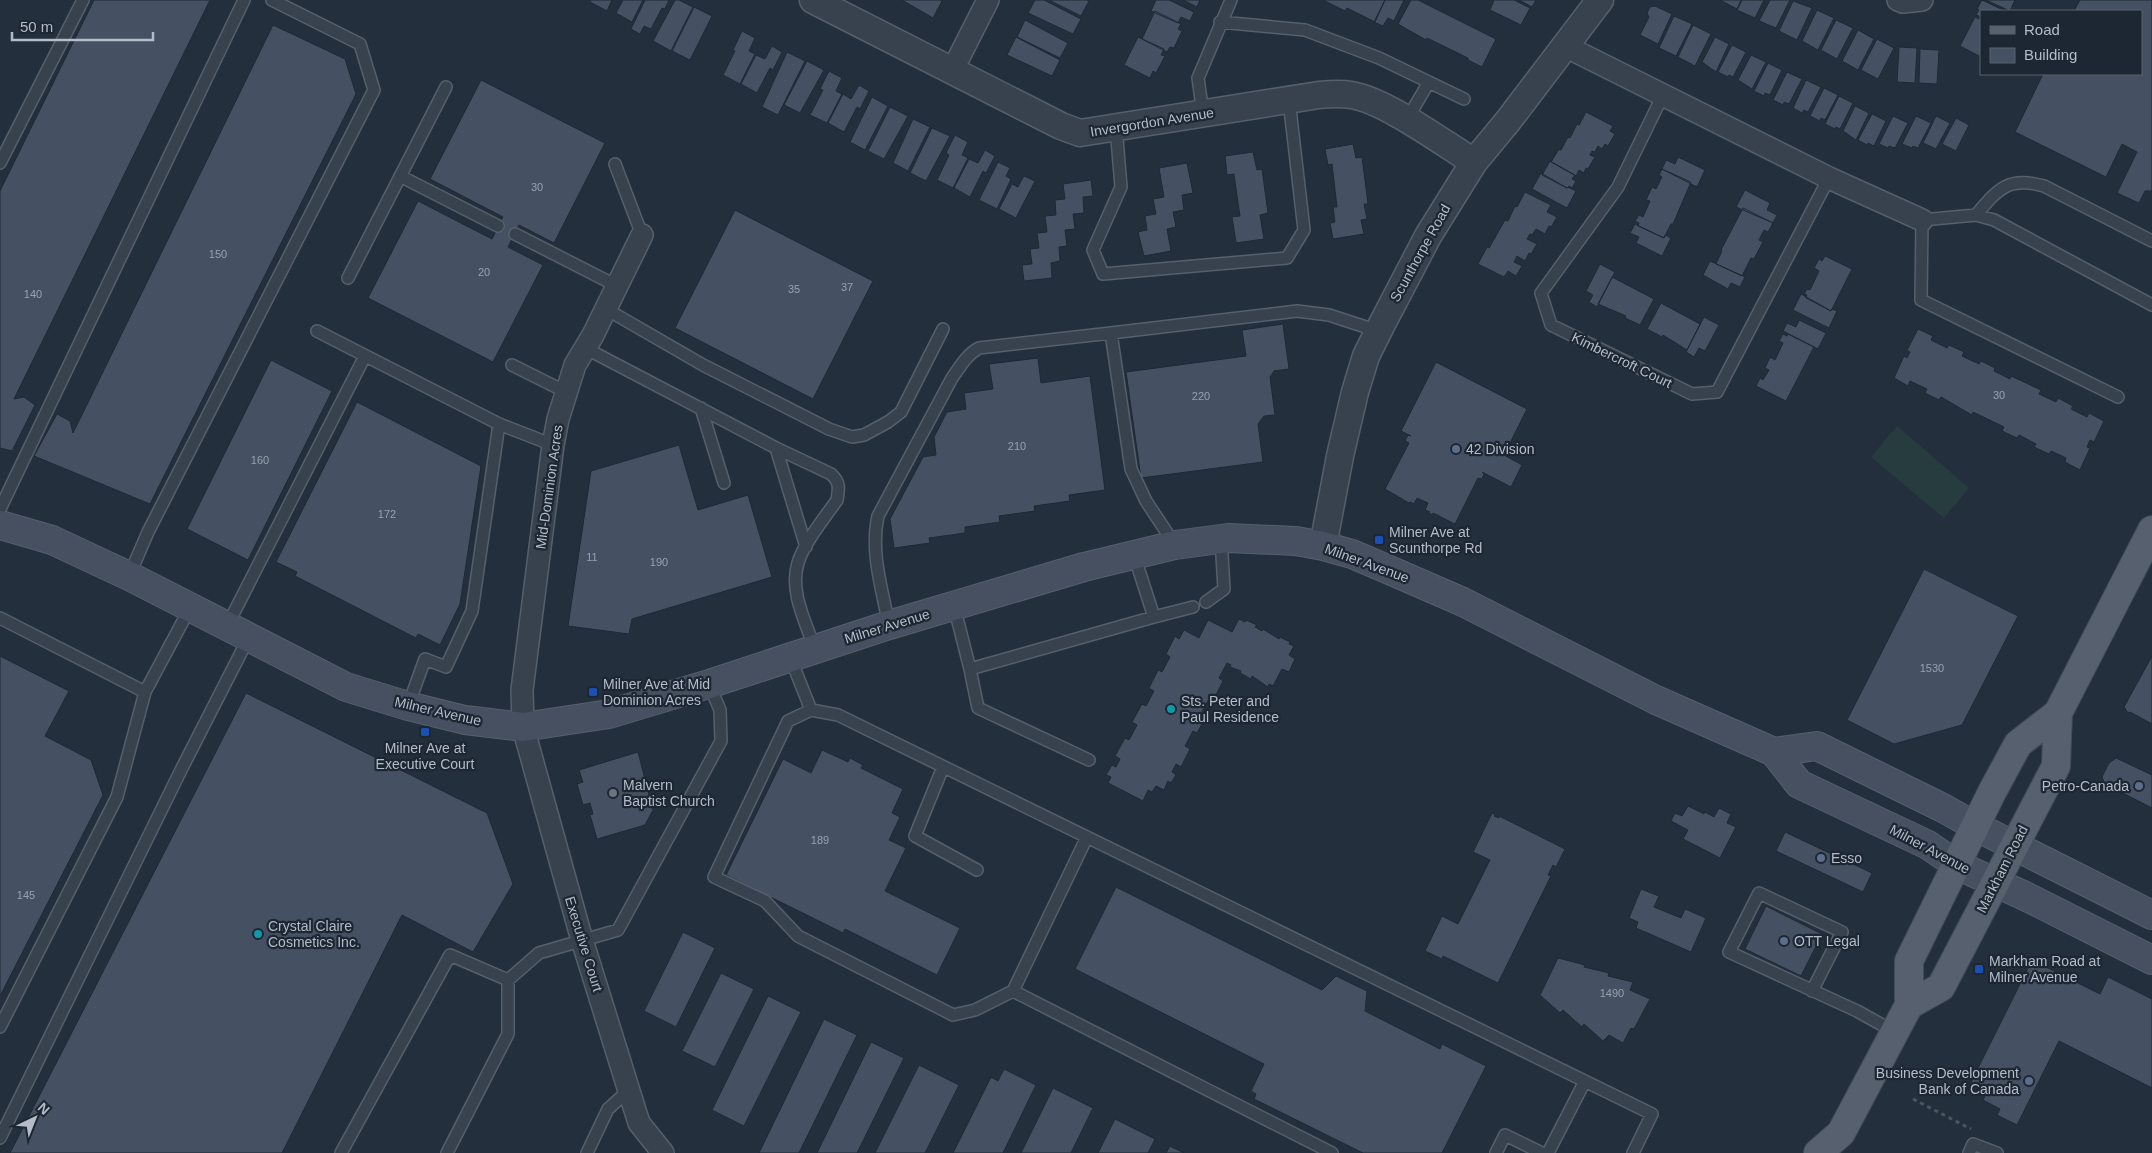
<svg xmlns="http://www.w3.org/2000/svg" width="2152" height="1153" font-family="Helvetica,sans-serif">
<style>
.pitch{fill:#263c3f}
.building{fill:#455162;stroke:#1f2835}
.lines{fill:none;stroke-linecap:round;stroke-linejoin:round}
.service-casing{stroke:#565f6c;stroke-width:14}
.minor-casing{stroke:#565f6c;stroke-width:24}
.tertiary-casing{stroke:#565f6c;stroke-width:29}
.secondary-casing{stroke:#565f6c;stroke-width:30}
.primary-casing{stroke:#414a57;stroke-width:30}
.path{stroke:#44595c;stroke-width:3;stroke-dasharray:4 4;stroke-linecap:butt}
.service{stroke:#38414e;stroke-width:11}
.minor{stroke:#38414e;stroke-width:21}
.tertiary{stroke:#38414e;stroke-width:26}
.secondary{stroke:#465061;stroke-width:28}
.primary{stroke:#56606e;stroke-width:28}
.service-dot{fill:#5c6f8a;stroke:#1d2633;stroke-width:2}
.transit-dot{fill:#1a4fb4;stroke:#1d2633;stroke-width:2}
.culture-dot{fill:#0f9aa8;stroke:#1d2633;stroke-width:2}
.worship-dot{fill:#6b7280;stroke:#1d2633;stroke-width:2}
.labels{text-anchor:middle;stroke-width:4.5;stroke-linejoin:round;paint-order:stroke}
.number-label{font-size:11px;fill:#98a1af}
.street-label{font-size:14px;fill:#b4bcc9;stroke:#1d2633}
.poi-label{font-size:14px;fill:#b4bcc9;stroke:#1d2633;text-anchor:start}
</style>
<rect width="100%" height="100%" fill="#242f3e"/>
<path class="pitch" d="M1897 426 1969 488 1944 518 1871 457Z"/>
<path class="building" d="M94 0H210L14 399 24 397 35 405 12 451 0 448V191Z
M591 0H612L607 11 590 2Z
M623 0H643L632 22 616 13Z
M645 0H669L665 9 662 8 651 29 644 26 640 34 631 29Z
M675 0H679L693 7 671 51 653 41Z
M902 0H940L942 1 933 18Z
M1035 0H1044L1081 19 1073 34 1028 13Z
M1049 0H1087L1089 1 1081 16Z
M1156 0H1169L1194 12 1190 21 1181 17 1178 23 1151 11Z
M1183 0H1200L1197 7Z
M1323 0H1385L1375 22 1347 8 1345 11Z
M1385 0H1404L1394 21 1388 18 1383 26 1374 22Z
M1411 0H1418L1496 39 1482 67 1468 60V58L1427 38 1426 40 1398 24Z
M1494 0H1514L1530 8 1521 25 1490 10Z
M1519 0H1536L1532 7Z
M1720 0H1741L1737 9Z
M1742 0H1764L1755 18 1737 10Z
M1770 0H1790L1776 28 1759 21Z
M1982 0 2005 11H1981V17L1976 15 1979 10 1977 9Z
M1986 0H2015L2010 11Z
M2080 0H2152V191H2145L2139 203 2117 193 2137 152 2122 144 2106 177 2015 132 2043 74H2141V11H2074Z
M1793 1 1812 8 1797 40 1779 31Z
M1655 6 1672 14 1658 44 1640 35 1649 17 1647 13 1650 7Z
M694 7 712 16 690 60 672 51Z
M1817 10 1834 18 1818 50 1802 41Z
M1155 11 1181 24 1178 29 1182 31 1174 48 1170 47 1167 52 1142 39Z
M1674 16 1692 24 1676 56 1659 48Z
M1975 17 1981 20V57L1960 46Z
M1025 20 1068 43 1060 58 1017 37Z
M1836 20 1853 28 1837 59 1821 50Z
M273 25 345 59 356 94 150 504 34 456 57 414 70 421 73 433Z
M1693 25 1711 34 1695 66 1678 57Z
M1858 30 1874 39 1858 70 1842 61Z
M742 31 755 38 749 51 755 54 740 84 723 75 735 51 733 50Z
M1016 37 1060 60 1052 76 1007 55Z
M1138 37 1164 49 1161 55 1165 56 1156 73 1153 71 1150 78 1124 65Z
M1715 37 1729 44 1716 72 1702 62Z
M1877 39 1894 48 1878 79 1861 70Z
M1732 45 1746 52 1733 77 1729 75 1728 77 1718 72Z
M772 46 782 52 773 70 770 68 757 93 741 84 756 55 765 59Z
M1899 47 1917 48 1915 83 1897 82Z
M1920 49 1939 50 1937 84 1919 83Z
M787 52 805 61 778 115 762 107Z
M1751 55 1766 62 1752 89 1738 80Z
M807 61 824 70 800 113 784 105Z
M1768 63 1782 70 1770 95 1765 93 1764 96 1754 91Z
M829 71 842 78 836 91 842 94 827 123 810 115 823 90 820 89Z
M1787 72 1802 79 1789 104 1784 102 1783 105 1773 100Z
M481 80 605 143 554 243 519 225 508 247 543 265 493 362 368 298 418 201 492 239 503 217 430 179Z
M1806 80 1821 87 1808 112 1804 110 1802 113 1793 108Z
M859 85 869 91 860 109 857 107 844 132 828 123 843 94 851 99Z
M1824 88 1838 95 1825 120 1821 118 1820 121 1810 116Z
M1839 96 1853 103 1840 129 1836 127 1835 129 1825 124Z
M872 97 888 106 865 150 850 142Z
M1855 106 1869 113 1856 140 1843 131Z
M890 107 908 116 884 159 868 151Z
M1586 112 1613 126 1610 131 1615 134 1608 146 1605 144 1602 149 1598 146 1595 152 1592 151 1590 155 1595 157 1588 169 1586 168 1584 173 1579 170 1576 176 1551 162 1559 149 1561 150 1568 137 1570 138 1577 124 1579 125Z
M1872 114 1886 121 1874 146 1868 143 1867 145 1858 140Z
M1893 116 1908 123 1895 148 1889 146 1888 148 1879 144Z
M1916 116 1931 123 1918 148 1913 146 1912 148 1902 144Z
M1936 116 1950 123 1936 149 1923 143Z
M1956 118 1969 125 1956 151 1942 144Z
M913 119 930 127 908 171 893 163Z
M932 128 950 136 926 181 910 173Z
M955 135 968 142 962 155 968 158 953 188 937 180 949 155 946 153Z
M1353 144 1356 158 1362 157 1368 204H1364L1367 219 1361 220 1364 234 1333 239 1330 223 1335 222 1333 207H1337L1332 164 1328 165 1325 149Z
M985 150 995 156 986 173 983 171 970 197 954 188 969 159 978 163Z
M1253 152 1257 170 1262 169 1268 213 1260 215 1264 239 1236 243 1232 217 1240 216 1236 189 1234 174 1227 175 1225 156Z
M1678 157 1705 170 1697 187 1662 169 1666 160 1675 164Z
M1550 161 1575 175 1572 179 1576 181 1572 188 1569 186 1567 188 1542 175Z
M998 162 1010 168 1006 176 1011 179 997 209 979 200Z
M1187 163 1193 193 1182 195 1184 210 1173 212 1176 227 1167 229 1171 251 1144 256 1138 232 1147 230 1145 216 1156 214 1153 199 1164 197 1159 168Z
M1662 169 1691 182 1673 224H1671L1664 238 1638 226 1639 223 1635 221 1639 215 1643 217 1650 201 1646 200 1652 187 1656 189 1662 177 1659 175Z
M1541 173 1567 188 1568 187 1576 191 1567 208 1532 189Z
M1024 176 1035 181 1016 218 999 209 1012 184 1018 187Z
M1091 180 1093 196 1083 197 1084 213 1073 214 1075 229 1065 230 1067 246 1059 247 1060 261 1051 263 1052 278 1024 281 1022 265 1032 264 1030 249 1039 248 1037 233 1047 232 1045 216 1056 215 1055 200 1065 199 1063 184Z
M1745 190 1770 203 1767 210 1777 215 1773 223 1736 207Z
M1525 192 1551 205 1547 212 1557 217 1551 227 1549 226 1545 234 1536 229 1532 235 1530 234 1527 239 1537 244 1531 254 1529 253 1525 261 1517 256 1514 262 1522 266 1516 276 1508 271 1504 277 1478 264 1487 247 1489 248 1505 220 1508 221 1515 206 1517 207Z
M1743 208 1773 223 1768 232 1764 230 1759 240 1763 242 1754 259 1751 258 1742 276 1716 264 1722 251 1721 250Z
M735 210 873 281 813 399 675 328Z
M1635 224 1664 238 1665 235 1671 238 1662 256 1636 243 1639 237 1630 233Z
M1825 256 1852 269 1831 311 1806 298 1807 295 1804 294 1807 289 1810 290 1819 271 1814 268 1819 259 1822 261Z
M1710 261 1745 277 1740 287 1731 283 1728 289 1703 275Z
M1600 264 1615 272 1597 307 1589 302 1593 295 1586 291Z
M1612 277 1654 299 1640 325 1625 318 1626 316 1598 304Z
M1801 294 1831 311 1832 309 1837 311 1829 328 1793 310Z
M1661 303 1700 324 1687 350 1663 335 1662 337 1647 329Z
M1704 317 1719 325 1705 351 1699 348 1694 357 1686 352Z
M1799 320 1826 333 1818 349 1783 331 1787 323 1796 327Z
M1283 324 1289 369 1274 371 1270 377 1275 415 1264 416 1258 424 1263 462 1141 478 1126 372 1246 356 1242 330Z
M1918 329 1933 336 1931 340 1947 348 1949 345 1964 352 1962 356 1979 364 1981 361 1995 368 1994 371 2010 379 2011 376 2041 390 2039 394 2056 402 2058 398 2073 406 2071 409 2087 417 2089 413 2104 421 2094 442 2090 440 2087 447 2090 448 2080 470 2065 462 2066 458 2051 451 2049 454 2034 447 2036 444 2019 435 2017 438 2002 431 2004 427 1973 412 1972 415 1941 397 1939 400 1925 393 1927 389 1910 381 1908 386 1894 378 1904 356 1907 358 1910 352 1907 350Z
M1783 334 1787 336 1788 334 1814 347 1786 401 1756 386 1760 378 1763 380 1769 370 1765 368 1770 357 1775 360 1783 343 1779 341Z
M1038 358 1041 383 1090 376 1105 490 1069 495 1070 501 1034 506 1035 511 999 516 1000 522 965 527V533L929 538 930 543 894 548 890 519 923 457 936 455 934 437 947 412 966 409 964 393 993 389 989 364Z
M271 360 332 391 248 560 187 529Z
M1436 362 1527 409 1504 455 1522 465 1511 487 1482 472 1484 474 1482 479 1478 478 1455 524 1433 513 1432 515 1429 513 1430 512 1425 510 1428 503 1417 498 1414 504 1410 502 1409 503 1385 489 1409 443 1405 441 1408 435 1411 436 1401 431Z
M357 402 481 466 460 604 440 645 418 634 416 638 295 576 297 572 276 562Z
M679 445 698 510 748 495 772 577 632 619 629 634 568 626 591 471Z
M1924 569 2018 616 1962 725 1894 744 1847 720Z
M1239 619 1245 622 1246 620 1257 625 1255 627 1262 631 1263 629 1279 639 1280 637 1290 642 1289 644 1294 646 1289 655 1295 659 1289 672 1282 669 1273 686 1269 684 1268 687 1252 676 1251 679 1240 673 1241 671 1230 667 1231 665 1227 663 1219 678 1223 681 1214 699 1210 697 1202 712 1207 715 1197 733 1193 731 1185 746 1190 749 1181 767 1176 764 1172 772 1176 775 1171 783 1168 781 1164 790 1156 786 1152 792 1148 790 1143 801 1108 783 1111 777 1106 775 1112 765 1116 767 1120 759 1115 756 1125 738 1129 740 1137 725 1132 722 1142 704 1146 706 1154 691 1149 688 1158 670 1162 672 1170 657 1166 654 1175 636 1179 639 1184 630 1199 638 1208 620 1232 632Z
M0 656 69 691 45 736 91 760 103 795 0 996Z
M2152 656V724L2130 712 2128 713 2124 707Z
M246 693 487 813 513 884 473 952 402 915 282 1153H10Z
M822 750 848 762 850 758 863 765 861 768 903 789 892 813 900 817 889 840 906 848 885 891 960 928 937 975 845 929 843 933 726 875 783 759 811 773Z
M638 752 653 810 645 825 597 839 590 815 593 814 590 803 583 805 577 784 583 782 579 770Z
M2116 758 2152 775V808L2105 784 2102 777 2109 763Z
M1688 806 1704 814 1705 812 1714 817 1719 808 1731 814 1727 823 1736 827 1720 858 1683 839 1688 830 1671 821 1675 813 1682 816Z
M1492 813 1495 814 1494 816 1499 818V816L1565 849 1556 867 1553 865 1548 875 1551 876 1498 983 1443 956 1442 959 1425 951 1442 916 1458 924 1490 860 1473 852Z
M1785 832 1872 873 1863 892 1776 851Z
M1116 887 1322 990 1336 976 1367 991 1365 1011 1440 1049 1442 1044 1486 1066 1442 1153H1363L1254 1099 1256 1094 1251 1091 1264 1064 1075 969Z
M1641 889 1659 896 1654 907 1681 918 1685 909 1706 918 1691 952 1636 928 1638 922 1629 918Z
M1766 906 1822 934 1801 976 1745 949Z
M683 932 715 948 676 1027 644 1011Z
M1558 958 1585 965 1584 967 1609 973 1608 976 1633 982 1630 990 1650 999 1634 1029 1631 1028 1623 1043 1609 1035 1603 1041 1584 1024 1582 1027 1563 1010 1560 1013 1540 995Z
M2032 960 2100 994 2108 977 2152 999V1088L2059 1041 2017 1125 1997 1115 2000 1109 1983 1100 1988 1090 1971 1082Z
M721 973 754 989 715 1067 682 1051Z
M768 996 801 1012 744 1126 712 1110Z
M824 1019 857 1035 799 1153H759Z
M871 1042 904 1058 857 1153H817Z
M919 1065 959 1085 925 1153H875Z
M1004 1069 1036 1085 1003 1153H953L991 1077 998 1081Z
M1053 1088 1093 1108 1071 1153H1021Z
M1115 1119 1155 1139 1148 1153H1098Z
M1170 1146 1184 1153H1166Z"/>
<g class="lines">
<g class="service-casing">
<path id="service" d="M1220 22 1305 30 1379 58 1464 99
M1663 95 1618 187 1541 293 1551 325 1692 394 1717 392 1829 178
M1203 114 1198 78 1231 0
M1406 121 1429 82
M1116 127 1121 187 1093 250 1103 274 1287 258 1304 230 1289 100
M0 163 83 0
M615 164 642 235
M400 176 498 226
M1976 215C1998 189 2008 176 2044 186L2152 241
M515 234 617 286
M348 278 446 87
M606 309 703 365 829 429 852 437 864 435 888 422 901 412 943 329
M317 331 499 424 553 445
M585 348 776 448 831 474C840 482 839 488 837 500 826 516 803 544 798 563 789 591 806 623 815 649
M512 365 568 393
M2118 397 1921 300 1922 220 1976 215 1994 220 2152 305
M701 408 724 483
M776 448 806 547
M0 509 244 0
M1175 545 1146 501 1131 469 1111 333 1297 311 1329 315 1378 331
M129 576 148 532 374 90 360 44 272 0
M1206 602 1224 589 1221 539
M954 606 970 669
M1154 617 1193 607
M0 618 145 692
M889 625C882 589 870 552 878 516L952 378C960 367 966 355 979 348L1111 333
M227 626 365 356
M790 657 811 710 838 715 1652 1114 1633 1153
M408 706 425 659 446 667 472 611 499 424
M811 710 788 721 714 877 765 901 798 936 953 1015 975 1010 1013 991
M1089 760 978 708 970 669 1154 617 1134 555
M943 767 915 836 977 870
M1087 837 1013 991 1332 1153
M1812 991 1842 932 1759 893 1729 952 1857 1011 1895 1032
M0 1027 117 797 145 692 190 608
M0 1138 181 770 249 637
M341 1153 450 955 508 980 539 953 618 930 721 741 720 710 709 684
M447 1153 508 1034V980
M587 1153 608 1109 629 1090
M1496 1153 1505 1135 1542 1153
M1548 1153 1585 1081
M1969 1153 1973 1144 1997 1153"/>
</g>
<g class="minor-casing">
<path id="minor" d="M1898 0 1903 2 1922 0
M1565 46 1829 178 1922 220
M952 71 988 0
M642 235 593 335 575 365 558 419 553 445 522 690 523 727 582 940 639 1123 663 1153"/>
</g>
<g class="tertiary-casing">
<path id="tertiary" d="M813 0 1061 126 1080 133 1319 95C1330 94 1340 93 1351 95 1385 100 1443 143 1474 162
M1323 546 1340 456 1355 392 1366 356 1382 324 1428 236 1474 162 1508 121 1600 0"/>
</g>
<g class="secondary-casing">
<path id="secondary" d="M0 525 52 540 129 576 346 687 408 706 465 720 523 727 609 714 709 684 889 625 1084 567 1175 545 1228 538 1296 541 1323 546 1352 554 1387 569 1463 602 1656 700 1774 752 1799 784 1928 845 1957 865 2025 896 2152 960
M1774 752 1817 746 1943 808 1975 826 2152 915"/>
</g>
<g class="primary-casing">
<path id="primary" d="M1909 1005 1941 987 2056 766 2058 713
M1818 1153 1841 1133 1909 1005V961L1992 792 2018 744 2058 713 2152 530"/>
</g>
<path class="path" d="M1913 1099 1971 1129"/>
<use href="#service" class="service"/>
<use href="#minor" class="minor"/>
<use href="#tertiary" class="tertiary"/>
<use href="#secondary" class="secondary"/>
<use href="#primary" class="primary"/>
</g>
<g class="service-dot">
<circle cx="1456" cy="449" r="5"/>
<circle cx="2139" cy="786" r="5"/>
<circle cx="1821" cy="858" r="5"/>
<circle cx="1784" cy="941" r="5"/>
<circle cx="2029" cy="1081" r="5"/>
</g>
<g class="transit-dot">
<rect x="1374" y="535" width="10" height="10" rx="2.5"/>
<rect x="588" y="687" width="10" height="10" rx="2.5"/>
<rect x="420" y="727" width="10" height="10" rx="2.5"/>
<rect x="1974" y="964" width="10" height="10" rx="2.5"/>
</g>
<g class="culture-dot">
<circle cx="1171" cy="709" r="5"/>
<circle cx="258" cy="934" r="5"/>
</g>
<circle class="worship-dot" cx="613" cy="793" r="5"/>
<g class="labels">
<g class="number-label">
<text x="537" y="191">30</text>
<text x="218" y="258">150</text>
<text x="484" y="276">20</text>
<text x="847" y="291">37</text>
<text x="794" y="293">35</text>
<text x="33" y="298">140</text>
<text x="1999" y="399">30</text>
<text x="1201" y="400">220</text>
<text x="1017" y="450">210</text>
<text x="260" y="464">160</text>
<text x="387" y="518">172</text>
<text x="592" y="561">11</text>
<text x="659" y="566">190</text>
<text x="1932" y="672">1530</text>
<text x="820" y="844">189</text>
<text x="26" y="899">145</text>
<text x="1612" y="997">1490</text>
</g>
<g class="street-label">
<text transform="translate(1152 122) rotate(-9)" y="5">Invergordon Avenue</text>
<text transform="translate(1420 253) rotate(-61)" y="5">Scunthorpe Road</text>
<text transform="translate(1622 360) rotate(26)" y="5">Kimbercroft Court</text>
<text transform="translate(549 487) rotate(-82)" y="5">Mid-Dominion Acres</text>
<text transform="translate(1367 563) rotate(20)" y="5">Milner Avenue</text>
<text transform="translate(887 626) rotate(-17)" y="5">Milner Avenue</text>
<text transform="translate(438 711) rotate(13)" y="5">Milner Avenue</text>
<text transform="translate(1930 849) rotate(28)" y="5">Milner Avenue</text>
<text transform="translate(2002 869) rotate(-63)" y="5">Markham Road</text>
<text transform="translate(584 944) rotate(73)" y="5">Executive Court</text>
</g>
<g class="poi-label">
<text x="1466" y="454">42 Division</text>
<text x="1389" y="537">Milner Ave at<tspan x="1389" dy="16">Scunthorpe Rd</tspan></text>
<text x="603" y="689">Milner Ave at Mid<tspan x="603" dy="16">Dominion Acres</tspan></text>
<text x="1181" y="706">Sts. Peter and<tspan x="1181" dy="16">Paul Residence</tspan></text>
<text x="425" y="753" text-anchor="middle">Milner Ave at<tspan x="425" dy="16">Executive Court</tspan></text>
<text x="623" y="790">Malvern<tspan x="623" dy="16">Baptist Church</tspan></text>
<text x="2129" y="791" text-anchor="end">Petro-Canada</text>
<text x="1831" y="863">Esso</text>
<text x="268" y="931">Crystal Claire<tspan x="268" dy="16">Cosmetics Inc.</tspan></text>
<text x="1794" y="946">OTT Legal</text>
<text x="1989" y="966">Markham Road at<tspan x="1989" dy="16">Milner Avenue</tspan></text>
<text x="2019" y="1078" text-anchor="end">Business Development<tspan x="2019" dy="16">Bank of Canada</tspan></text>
</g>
</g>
<rect x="1980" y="10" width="162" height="65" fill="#1d2633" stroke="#59626f"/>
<rect x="1990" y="26" width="25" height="8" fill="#56606e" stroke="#59626f"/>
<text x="2024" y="35" font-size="15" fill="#b4bcc9">Road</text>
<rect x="1990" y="48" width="25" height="15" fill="#455162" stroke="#59626f"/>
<text x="2024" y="60" font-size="15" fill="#b4bcc9">Building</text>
<g transform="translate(35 1118) rotate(43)" stroke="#1d2633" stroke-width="4" paint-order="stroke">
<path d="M0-4L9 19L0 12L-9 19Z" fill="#b4bcc9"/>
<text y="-8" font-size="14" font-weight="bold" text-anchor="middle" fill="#b4bcc9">N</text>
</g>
<path d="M12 32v8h141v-8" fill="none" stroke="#b4bcc9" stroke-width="2.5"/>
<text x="20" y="32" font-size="15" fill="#b4bcc9" stroke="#1d2633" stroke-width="4" paint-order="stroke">50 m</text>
</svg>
